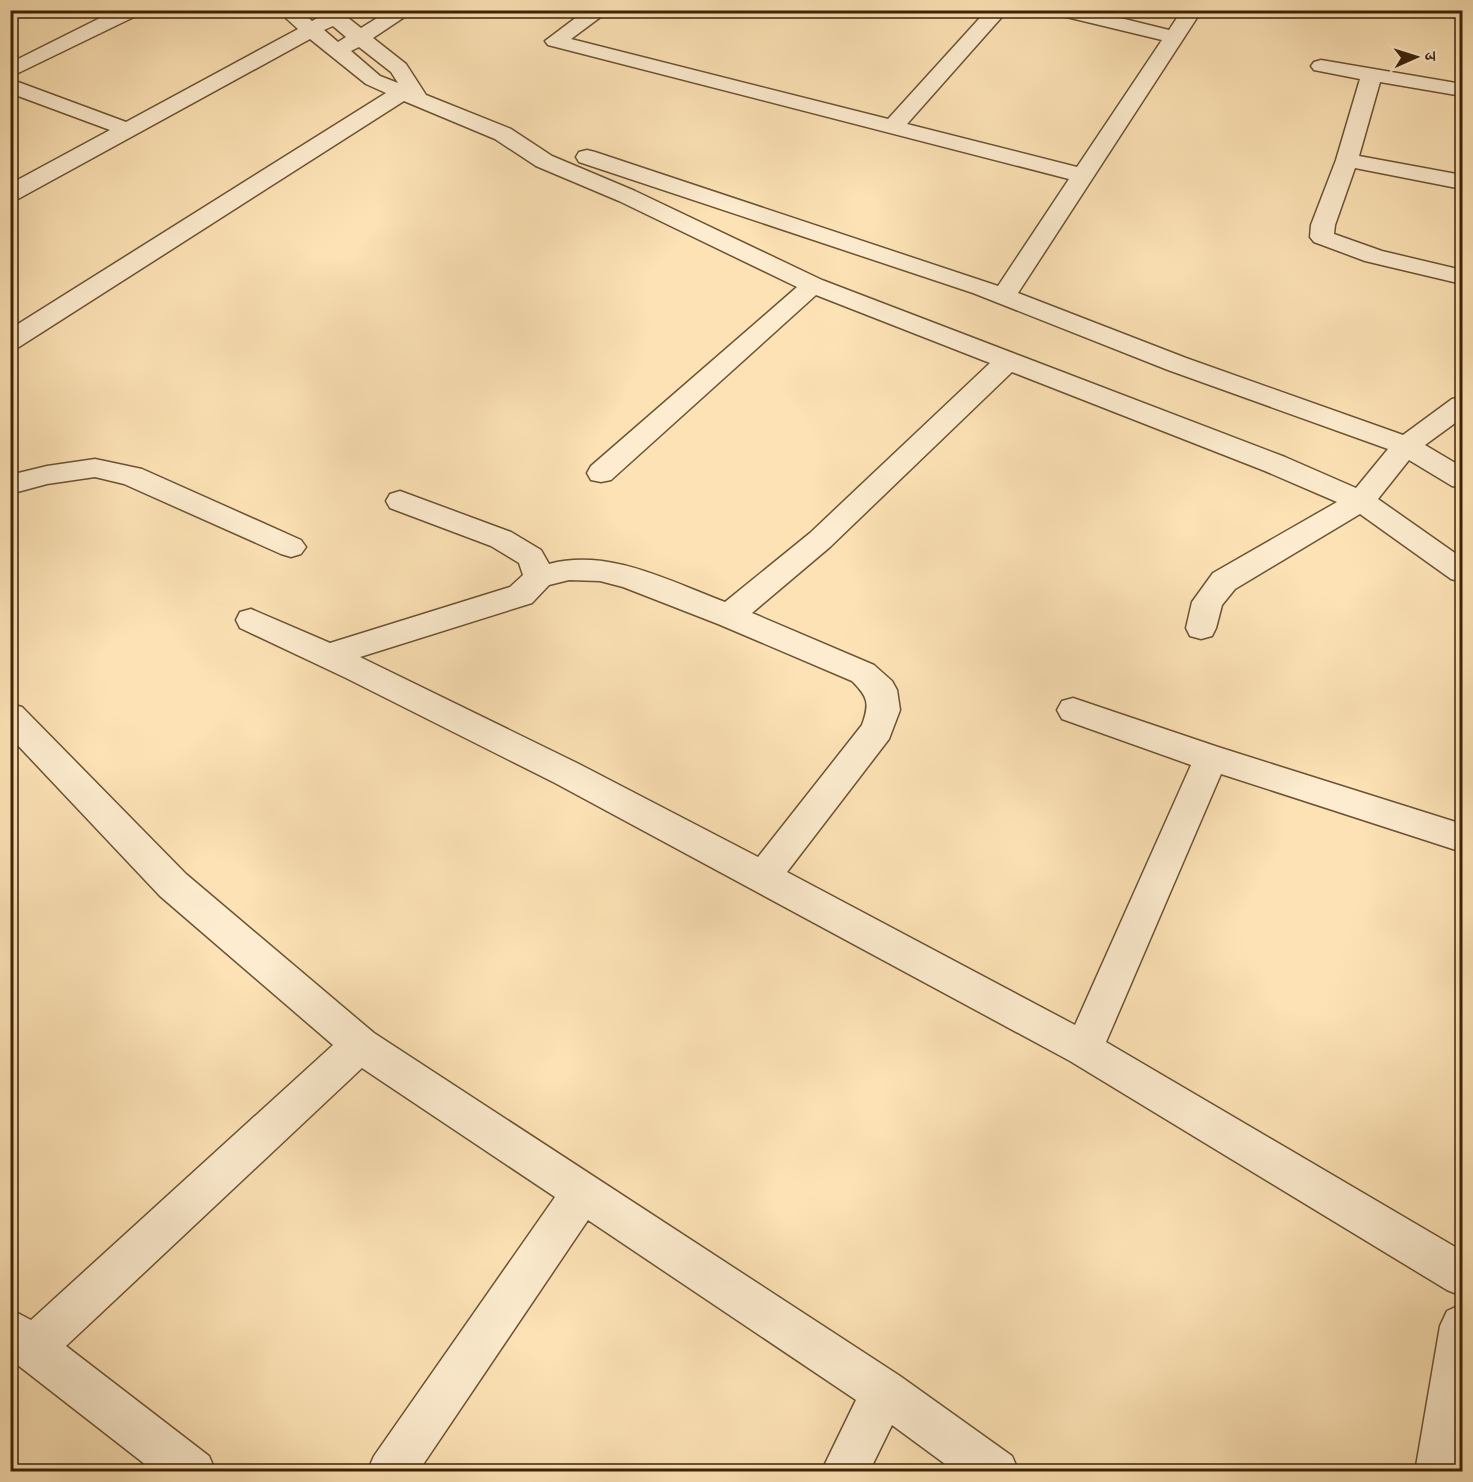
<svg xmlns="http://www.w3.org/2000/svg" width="1473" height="1482" font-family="Cardo,'Noto Serif Devanagari',serif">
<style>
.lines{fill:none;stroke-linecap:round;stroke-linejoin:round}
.minor-casing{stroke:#6c5333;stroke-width:3}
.minor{fill:#fdeccf;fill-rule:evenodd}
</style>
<rect width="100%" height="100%" fill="#fce2b5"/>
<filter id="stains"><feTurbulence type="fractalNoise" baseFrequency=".00333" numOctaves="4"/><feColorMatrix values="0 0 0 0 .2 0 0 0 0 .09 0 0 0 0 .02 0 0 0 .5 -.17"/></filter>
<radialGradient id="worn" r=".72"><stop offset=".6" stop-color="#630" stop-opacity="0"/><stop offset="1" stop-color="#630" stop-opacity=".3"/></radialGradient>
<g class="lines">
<g class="minor-casing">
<path id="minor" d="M116 10H143L140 14 10 77V63Z
M277 10H300L312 21 321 16 315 10H338L361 28 390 10H415L373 38 406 64 426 95 511 129 552 156 635 191 822 280 1285 457 1356 488 1388 449 1168 370 973 293 579 162 576 157 579 152 587 150 595 152 998 286 1069 179 548 45 545 41 586 10H610L571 39 888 119 987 10H1008L907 124 1077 167 1162 40 1054 14 1051 10H1088L1169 30 1182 10H1202L1018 293 1186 358 1403 435 1452 399 1462 397V418L1425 445 1462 467V488L1452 486 1409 460 1378 499 1462 558V582L1451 579 1360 514 1235 589 1222 605 1216 628 1212 636 1201 639 1190 636 1186 628 1192 602 1213 573 1337 502 1265 471 1012 372 830 547 752 613 874 665 892 681 897 690 900 710 889 739 787 872 1075 1025 1191 765 1062 719 1057 710 1062 701 1073 698 1218 747 1462 824V852L1221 774 1106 1042 1462 1251V1296L1447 1290 1070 1061 555 783 346 678 240 628 236 620 240 612 251 609 330 643 510 587 523 575 519 563 491 546 390 508 386 501 390 494 400 491 511 532 541 550 549 564C609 548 669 581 725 602L810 533 990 363 816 295 611 480 601 482 591 480 587 473 591 466 797 287 619 201 536 166 495 139 404 101 19 347 10 349V329L386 93 366 84 310 39 18 199 10 201V184L110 130 10 93V79L126 122 298 29ZM333 26 346 37 338 42 324 30ZM359 47 391 72 398 83 380 76 351 51ZM569 580 600 581 623 587 718 624 852 681C868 697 870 703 862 725L758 857 579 764 360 657 532 603 549 585Z
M1438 10H1462V19L1441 14Z
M1321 60 1462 84V96L1380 82 1359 156 1462 175V189L1355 168 1335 225 1334 234 1382 251 1462 270V284L1365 261 1314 242 1310 237 1311 225 1336 160 1360 79 1314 70 1311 66 1314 62Z
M95 459 142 469 301 540 306 547 301 554 291 557 281 554 124 484 95 477 47 484 10 494V475L47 466Z
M10 704 22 707 186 874 374 1033 900 1376 1012 1456 1019 1472H956L892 1425 869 1472H821L856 1400 588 1220 418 1472H367L374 1456 555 1197 362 1068 66 1346 209 1456 216 1472H155L10 1359V1309L31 1320 333 1045 160 896 10 737Z
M1462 1304 1461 1472H1415L1440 1326 1447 1311Z"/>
</g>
<use href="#minor" class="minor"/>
</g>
<rect width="1473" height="1482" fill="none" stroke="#fce2b5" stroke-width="36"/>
<rect x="12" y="12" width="1449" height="1458" fill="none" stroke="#3c2308" stroke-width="3"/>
<rect x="18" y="18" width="1437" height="1446" fill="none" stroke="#3c2308" stroke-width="1.5"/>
<g transform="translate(1416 57) rotate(87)" stroke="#fdeccf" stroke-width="4.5" paint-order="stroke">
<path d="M0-4.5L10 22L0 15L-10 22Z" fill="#3c2308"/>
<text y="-9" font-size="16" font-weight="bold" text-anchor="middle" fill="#3c2308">उ</text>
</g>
<rect width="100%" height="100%" filter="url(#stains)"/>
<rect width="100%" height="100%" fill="url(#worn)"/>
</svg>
